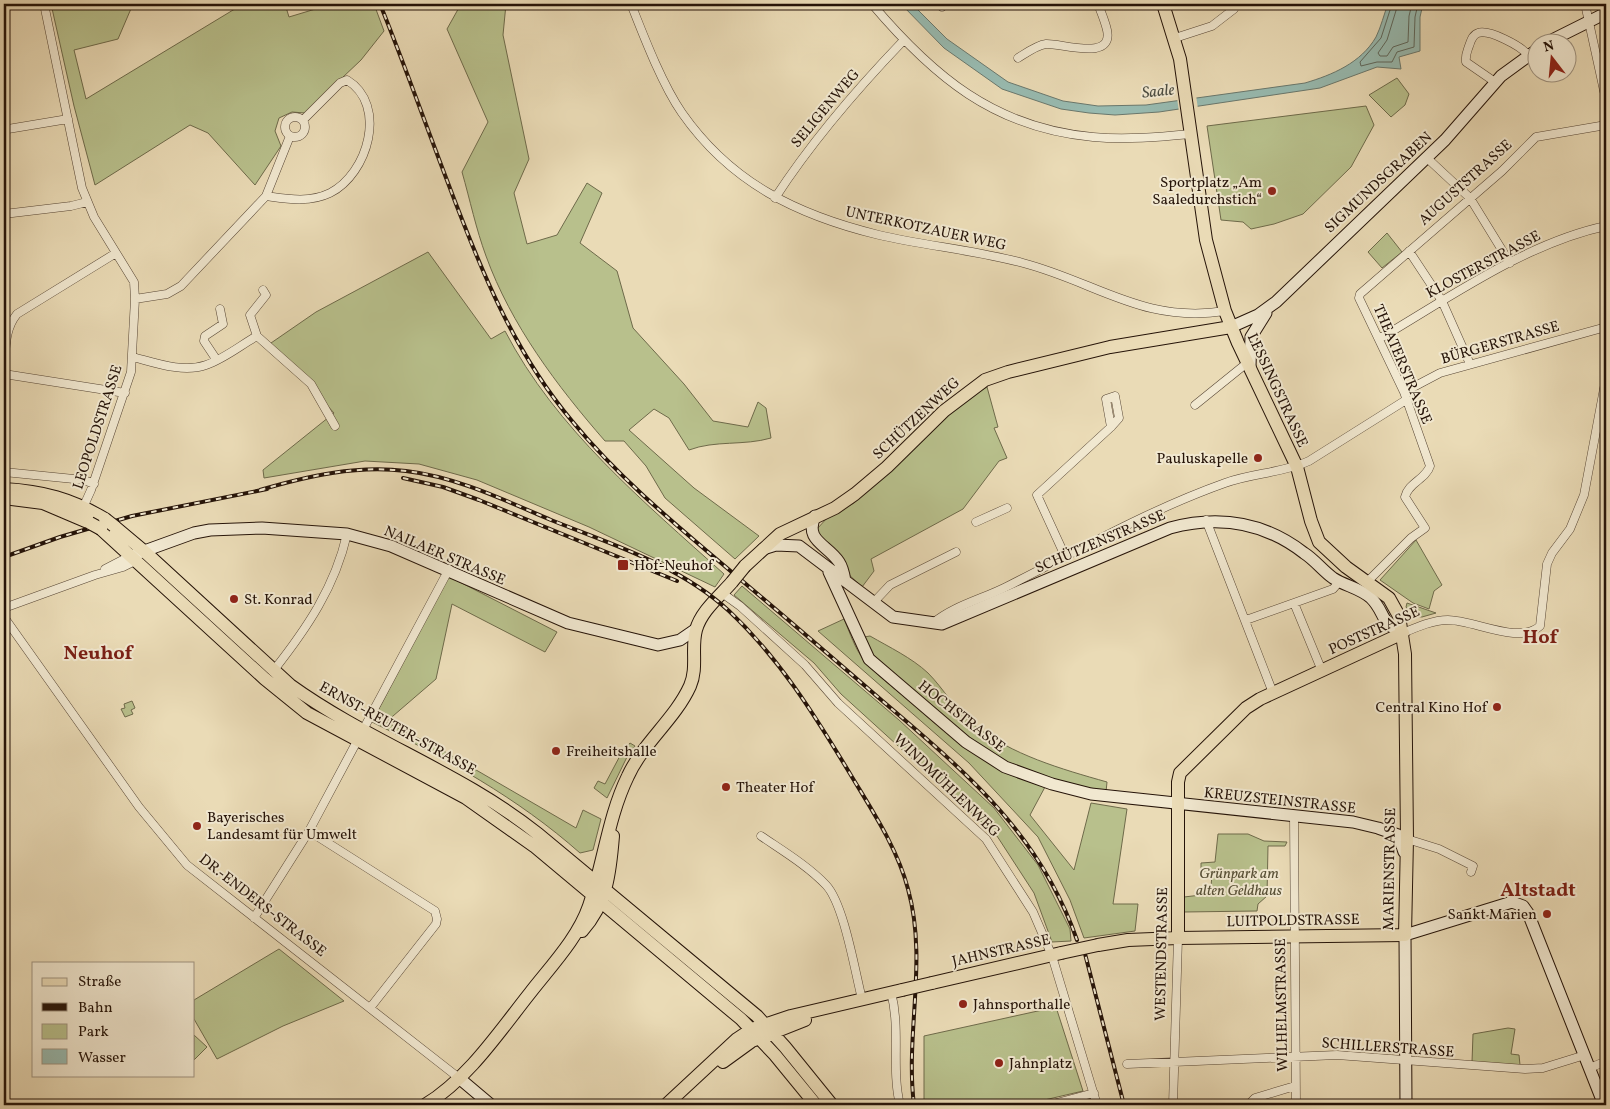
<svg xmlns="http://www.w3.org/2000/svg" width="1610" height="1109" font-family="Vollkorn,serif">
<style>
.green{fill:#b8c08c;stroke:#6e6a4a}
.water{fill:#98bbb1;stroke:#6a786d}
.pier{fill:#eadbb6}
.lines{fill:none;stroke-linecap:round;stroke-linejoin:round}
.shore{stroke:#5e675c;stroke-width:1}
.street-casing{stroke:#564534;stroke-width:9}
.secondary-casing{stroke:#251308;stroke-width:13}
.primary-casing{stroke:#251308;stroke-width:14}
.street{stroke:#f1e8d0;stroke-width:8}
.secondary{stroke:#f1e8d0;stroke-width:11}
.primary{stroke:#eadbb6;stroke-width:12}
.rail-casing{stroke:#251308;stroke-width:4}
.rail{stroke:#f1e8d0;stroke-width:2;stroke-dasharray:5.5;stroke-linecap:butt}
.primary-bridge-casing{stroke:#251308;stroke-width:14;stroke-linecap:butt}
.primary-bridge{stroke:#eadbb6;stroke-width:12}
.poi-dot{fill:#8f2418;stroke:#f1e8d0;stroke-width:2}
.labels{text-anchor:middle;stroke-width:4;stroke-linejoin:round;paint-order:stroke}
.street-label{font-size:15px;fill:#251308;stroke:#f1e8d0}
.poi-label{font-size:15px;fill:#251308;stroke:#f1e8d0;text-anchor:start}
.park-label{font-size:15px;font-style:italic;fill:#585036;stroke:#f1e8d0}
.water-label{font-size:16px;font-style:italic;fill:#4d4e43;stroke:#f1e8d0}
.district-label{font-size:20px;font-weight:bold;fill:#7a1f14;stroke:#f1e8d0}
</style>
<rect width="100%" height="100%" fill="#eadbb6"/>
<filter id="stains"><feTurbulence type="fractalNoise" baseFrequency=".004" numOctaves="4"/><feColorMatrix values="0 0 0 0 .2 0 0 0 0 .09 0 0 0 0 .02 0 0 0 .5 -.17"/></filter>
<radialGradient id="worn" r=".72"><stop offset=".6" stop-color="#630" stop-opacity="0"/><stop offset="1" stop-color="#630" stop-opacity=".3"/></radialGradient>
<path class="green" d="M51 4H133L118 39 74 50 86 99 243 4H285L289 17 332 4H374L384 31 361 60 305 113 292 112 279 118 275 131 281 146 255 185 208 133 190 125 95 185 74 106Z
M461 4H506L503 35 529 159 514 193 527 244 557 235 587 183 602 193 580 243 617 271 633 328 684 384 713 421 748 427 758 402 766 408 771 438C744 446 715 440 689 450L669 418 654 409 629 430 694 488 759 536 735 559 665 498 646 466 624 441H605C557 386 511 325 486 256 476 229 470 200 462 172L488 122 447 29Z
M1397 78 1409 94 1405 105 1391 117 1369 95Z
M1366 106 1374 125 1351 167 1303 214 1274 224 1251 229 1243 222 1221 220 1207 126Z
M1387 233 1402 252 1382 268 1368 252Z
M428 252 491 339 505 331C556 429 644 502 724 574L715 587 589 527 477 480 419 464 365 461 264 478 263 470 334 413 271 343 316 312Z
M987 387 998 427 994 428 1007 458 999 461 963 509 871 559 874 571 862 587C845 571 823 551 817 529L827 518 854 503 967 398Z
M1416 540 1442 585 1434 591 1429 609 1413 603 1380 580Z
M448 576 557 632 545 652 452 604 436 679 386 722 440 749 576 828 583 810 601 819 593 850 580 853C518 798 445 758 372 722Z
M742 586 899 720 994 808 1038 865 1070 929 1071 941 1052 942 1034 893 997 836 841 694 814 663 734 595Z
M1407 603 1436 613 1422 617 1412 616 1406 607Z
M844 619C850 633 855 649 864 660 876 675 893 687 907 699 953 739 985 768 1045 787L1030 815 1074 870 1091 803 1127 809 1113 904H1138L1135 931 1084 938 1070 900 1038 837 969 763 818 631Z
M870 636C889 647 912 658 928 673 944 689 955 710 974 725 1012 755 1061 769 1107 782L1106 792C1072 786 1034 777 1004 761 958 737 920 697 882 664L871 652 864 637Z
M132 701 135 708 131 710 133 714 125 717 121 709 125 708 124 704Z
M630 743 635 746 627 757 607 798 594 788 598 781 605 784 622 752Z
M1218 834H1248L1264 841 1287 842 1285 846H1268L1267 896 1258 904 1257 911 1184 912V897L1201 895 1211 887 1212 874 1201 871V863L1215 862Z
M279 949 344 1001 283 1026 217 1059 194 1019V1000Z
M1056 1007 1083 1091 1023 1105H924V1036Z
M1508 1028 1515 1029 1511 1054 1519 1055 1520 1065 1472 1062 1473 1034Z
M194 1035 207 1047 194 1060Z"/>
<path class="water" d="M901 4H912L947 39 1008 82 1063 101 1098 106 1146 105 1305 83C1332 75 1361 63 1376 37 1381 27 1384 14 1388 4H1423L1420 17V51L1399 57 1401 69 1377 67 1320 88 1159 112 1115 115 1089 113 1061 109 1002 89 944 48Z"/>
<path class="pier" d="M1196 95 1198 109 1179 112 1177 98Z"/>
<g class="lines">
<path class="shore" d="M1392 4 1381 38 1360 62 1361 66 1377 62H1392L1397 52 1414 47 1415 17 1418 4
M1398 4 1387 40 1378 53 1380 56H1387L1393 47 1408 42 1409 16 1412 4"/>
<g class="street-casing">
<path id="street" d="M44 4 82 188 94 217 134 282 135 299 131 372 91 490 82 510
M631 4C644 37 662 84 682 113 731 183 797 215 879 235 926 246 975 250 1023 263 1096 282 1144 324 1225 311
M872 4C933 76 994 128 1093 137 1125 140 1159 137 1191 134
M1585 4 1606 100
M942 7 945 4
M1175 38 1212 26 1234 9
M1018 58C1026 53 1037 45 1046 44 1061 43 1114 62 1107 30 1105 21 1101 12 1098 4
M1495 82 1466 62C1465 55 1467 52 1469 46 1471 41 1472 35 1478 33 1489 29 1521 46 1528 55
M285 127a10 10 0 1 1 20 0a10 10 0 1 1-20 0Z
M8 129 68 119
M1427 158 1470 198 1510 263
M266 196C288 199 309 203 330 193 368 174 388 105 347 80L340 83 303 120
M775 198C812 141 856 90 903 41
M4 214 71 206 87 202
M1409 251 1442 301 1470 364
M135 299 167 294 181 286 266 196 290 136
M257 336 250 315 266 295 263 290
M1379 339C1449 298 1526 243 1606 226
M133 357C156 363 183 373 206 365 224 359 241 345 257 336L311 384 335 426
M216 359 204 341 205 336 223 324 220 309
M4 369C6 349 4 330 17 314L116 253
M4 374 125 393
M1404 392 1440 373 1606 327
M1195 405 1247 363
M4 472 84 480 94 484
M1206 520 1273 693
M976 522 1007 508
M1065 556 1037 495 1111 427 1119 418 1115 396 1106 399 1111 427
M105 569 132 555
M1367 582 1411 538 1425 528 1405 497C1408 483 1426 479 1430 466L1404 392 1359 298 1360 294 1502 171 1536 137 1606 125
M722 593 740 606 805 665 838 703 986 839 1033 912 1052 956 1097 1105
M873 603 890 585 956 552
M1294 603 1322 671
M4 608 95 575 123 567 137 560
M4 617 139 807 187 865 459 1078
M1246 620 1333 589 1339 582
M933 623C955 605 983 599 1008 586 1079 550 1149 510 1225 483 1252 473 1283 473 1309 461L1406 400
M1403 633C1417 627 1433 620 1448 620 1474 620 1519 645 1540 626L1547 564 1552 553 1570 529 1584 495 1606 378
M274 670C307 628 335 587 347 534
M1294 815 1296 1105
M309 831 435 911 437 919 436 924 370 1008
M761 836C783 851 808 866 826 885 844 904 855 972 862 999
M1407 839 1439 849 1473 866 1471 872
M254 918 309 831 449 569
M891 992C901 1030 891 1068 900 1105
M1127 1064 1337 1055 1525 1069 1543 1068 1585 1055
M1590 1068 1606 1061
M1049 1105 1094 1093
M1173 1105 1178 938
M1248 1105 1255 1098 1295 1086"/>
</g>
<g class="secondary-casing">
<path id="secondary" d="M1548 42 1606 13
M1231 327 1258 315 1276 302 1445 140 1501 76 1538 49
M1250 366 1251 337 1266 313
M815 516C804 541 827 544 839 562 843 568 844 575 845 581
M763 549 776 545 799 546 893 617 942 624 1170 528C1219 515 1264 522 1304 553 1315 560 1323 571 1333 578 1345 586 1360 588 1371 598 1386 613 1379 623 1403 633
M136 554 194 533 210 530 262 528 347 534 391 546 568 623 658 645 680 640 696 629
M829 572 869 659 966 742 1005 767 1052 784 1091 794 1353 822 1378 828 1398 835 1404 852
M459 1078 491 1105
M1406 1105 1405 935 1512 902 1523 906 1528 913 1604 1105"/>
</g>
<g class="primary-casing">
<path id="primary" d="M4 489C42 491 72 499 105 519
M4 498 43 503 90 523
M114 526 145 552 290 685C369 742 462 773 538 834L757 1016 785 1047 832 1105
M101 529 265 679 307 713 466 798 534 846 741 1019 775 1055 816 1105
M745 566 780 534 835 508 855 494 887 467 944 411 985 380 1008 372 1110 347 1231 327
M582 931C607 903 610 873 613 836
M1178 938V782L1180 773 1246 708 1260 699 1403 633
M1098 945 1128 940 1178 938 1405 935 1407 839 1405 654 1399 616 1389 598 1346 567 1319 542 1311 521 1297 467 1238 343 1225 311 1206 240 1180 59 1163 4
M932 983 1061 953
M723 1062 752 1041 805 1020
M425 1105C468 1079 499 1032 530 993 551 966 578 938 589 906 604 862 608 817 628 776 643 743 675 719 690 686 698 668 691 648 696 630 701 611 720 596 732 582
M666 1105 737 1039 752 1029 791 1016 902 990"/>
</g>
<use href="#street" class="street"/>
<use href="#secondary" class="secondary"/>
<use href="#primary" class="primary"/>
<g class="rail-casing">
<path id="rail" d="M380 4C404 63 425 123 448 183 480 268 513 351 572 421 623 483 686 533 747 585 791 622 835 660 879 698 963 770 1039 831 1077 940
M403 478 443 487 479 500 677 581
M260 490C308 476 356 465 406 471 457 477 504 500 551 520 613 545 679 565 729 611 779 658 814 714 849 772 871 809 897 847 908 889 928 961 905 1033 914 1105
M4 557 60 537 132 516 267 489
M1083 946 1124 1105"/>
</g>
<use href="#rail" class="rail"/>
<g class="primary-bridge-casing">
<path id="primary-bridge" d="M105 519 114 526
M90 523 101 529
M732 582 745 566
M1061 953 1098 945
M902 990 932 983"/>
</g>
<use href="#primary-bridge" class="primary-bridge"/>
</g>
<g class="poi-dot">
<circle cx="1272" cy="191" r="5"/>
<circle cx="1258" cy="458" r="5"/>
<rect x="617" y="559" width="12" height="12" rx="2.5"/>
<circle cx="234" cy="599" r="5"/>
<circle cx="1497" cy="707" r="5"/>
<circle cx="556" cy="751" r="5"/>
<circle cx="726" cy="787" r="5"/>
<circle cx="197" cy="826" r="5"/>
<circle cx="1547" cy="914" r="5"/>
<circle cx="963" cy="1004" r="5"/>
<circle cx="999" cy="1063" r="5"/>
</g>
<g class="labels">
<g class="street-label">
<text transform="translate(825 108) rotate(-50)" y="5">SELIGENWEG</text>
<text transform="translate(1378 182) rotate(-43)" y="5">SIGMUNDSGRABEN</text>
<text transform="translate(1465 182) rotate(-42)" y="5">AUGUSTSTRASSE</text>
<text transform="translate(926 228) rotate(12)" y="5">UNTERKOTZAUER WEG</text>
<text transform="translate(1483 264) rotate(-28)" y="5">KLOSTERSTRASSE</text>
<text transform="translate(1500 342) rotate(-16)" y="5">BÜRGERSTRASSE</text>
<text transform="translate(1403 364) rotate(67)" y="5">THEATERSTRASSE</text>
<text transform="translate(1278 390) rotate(65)" y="5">LESSINGSTRASSE</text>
<text transform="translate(916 418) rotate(-43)" y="5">SCHÜTZENWEG</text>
<text transform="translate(97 427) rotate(-72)" y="5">LEOPOLDSTRASSE</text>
<text transform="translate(1100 541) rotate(-23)" y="5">SCHÜTZENSTRASSE</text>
<text transform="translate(445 555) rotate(23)" y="5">NAILAER STRASSE</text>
<text transform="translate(1374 630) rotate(-24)" y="5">POSTSTRASSE</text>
<text transform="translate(962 716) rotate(38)" y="5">HOCHSTRASSE</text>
<text transform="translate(398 728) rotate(29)" y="5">ERNST-REUTER-STRASSE</text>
<text transform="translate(947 785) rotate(44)" y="5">WINDMÜHLENWEG</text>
<text transform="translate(1280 800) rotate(6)" y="5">KREUZSTEINSTRASSE</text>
<text transform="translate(1389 869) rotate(-89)" y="5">MARIENSTRASSE</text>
<text transform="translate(263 905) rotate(38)" y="5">DR.-ENDERS-STRASSE</text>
<text transform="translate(1293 920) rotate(-1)" y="5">LUITPOLDSTRASSE</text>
<text transform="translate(1001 950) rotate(-13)" y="5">JAHNSTRASSE</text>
<text transform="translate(1161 954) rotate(-89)" y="5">WESTENDSTRASSE</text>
<text transform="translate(1281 1005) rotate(-91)" y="5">WILHELMSTRASSE</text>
<text transform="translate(1388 1047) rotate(4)" y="5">SCHILLERSTRASSE</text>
</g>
<g class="poi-label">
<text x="1262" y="187" text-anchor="end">Sportplatz „Am<tspan x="1262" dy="17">Saaledurchstich“</tspan></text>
<text x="1248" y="463" text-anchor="end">Pauluskapelle</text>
<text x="634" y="570">Hof-Neuhof</text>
<text x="244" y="604">St. Konrad</text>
<text x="1487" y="712" text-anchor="end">Central Kino Hof</text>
<text x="566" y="756">Freiheitshalle</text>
<text x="736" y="792">Theater Hof</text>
<text x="207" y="822">Bayerisches<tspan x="207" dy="17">Landesamt für Umwelt</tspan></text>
<text x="1537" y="919" text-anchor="end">Sankt Marien</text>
<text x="973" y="1009">Jahnsporthalle</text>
<text x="1009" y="1068">Jahnplatz</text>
</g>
<g class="park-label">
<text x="1239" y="878">Grünpark am<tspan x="1239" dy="17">alten Geldhaus</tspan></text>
</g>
<g class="water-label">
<text transform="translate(1158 90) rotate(-6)" y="6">Saale</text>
</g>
<g class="district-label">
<text x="1540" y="643">Hof</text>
<text x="98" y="659">Neuhof</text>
<text x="1538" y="896">Altstadt</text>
</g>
</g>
<rect width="1610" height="1109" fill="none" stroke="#eadbb6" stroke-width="20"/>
<rect x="5" y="5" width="1600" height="1099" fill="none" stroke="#251308" stroke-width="2.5"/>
<rect x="10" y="10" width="1590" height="1089" fill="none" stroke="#251308"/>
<rect x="32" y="962" width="162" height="115" fill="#f1e8d0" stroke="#9f9380"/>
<rect x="42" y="978" width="25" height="8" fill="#eadbb6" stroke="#9f9380"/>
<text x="78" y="986" font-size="15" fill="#251308">Straße</text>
<rect x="42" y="1003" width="25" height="8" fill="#251308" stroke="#9f9380"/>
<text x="78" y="1012" font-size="15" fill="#251308">Bahn</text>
<rect x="42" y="1024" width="25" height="15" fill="#b8c08c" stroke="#9f9380"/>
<text x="78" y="1036" font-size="15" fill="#251308">Park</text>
<rect x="42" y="1049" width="25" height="15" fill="#98bbb1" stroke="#9f9380"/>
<text x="78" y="1062" font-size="15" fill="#251308">Wasser</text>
<g transform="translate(1552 58) rotate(344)"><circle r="24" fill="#f1e8d0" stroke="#9f9380"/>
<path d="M0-4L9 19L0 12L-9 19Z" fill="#8f2418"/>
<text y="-8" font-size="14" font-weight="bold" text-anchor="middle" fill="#251308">N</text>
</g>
<rect width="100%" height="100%" filter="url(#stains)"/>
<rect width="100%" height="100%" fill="url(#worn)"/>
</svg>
